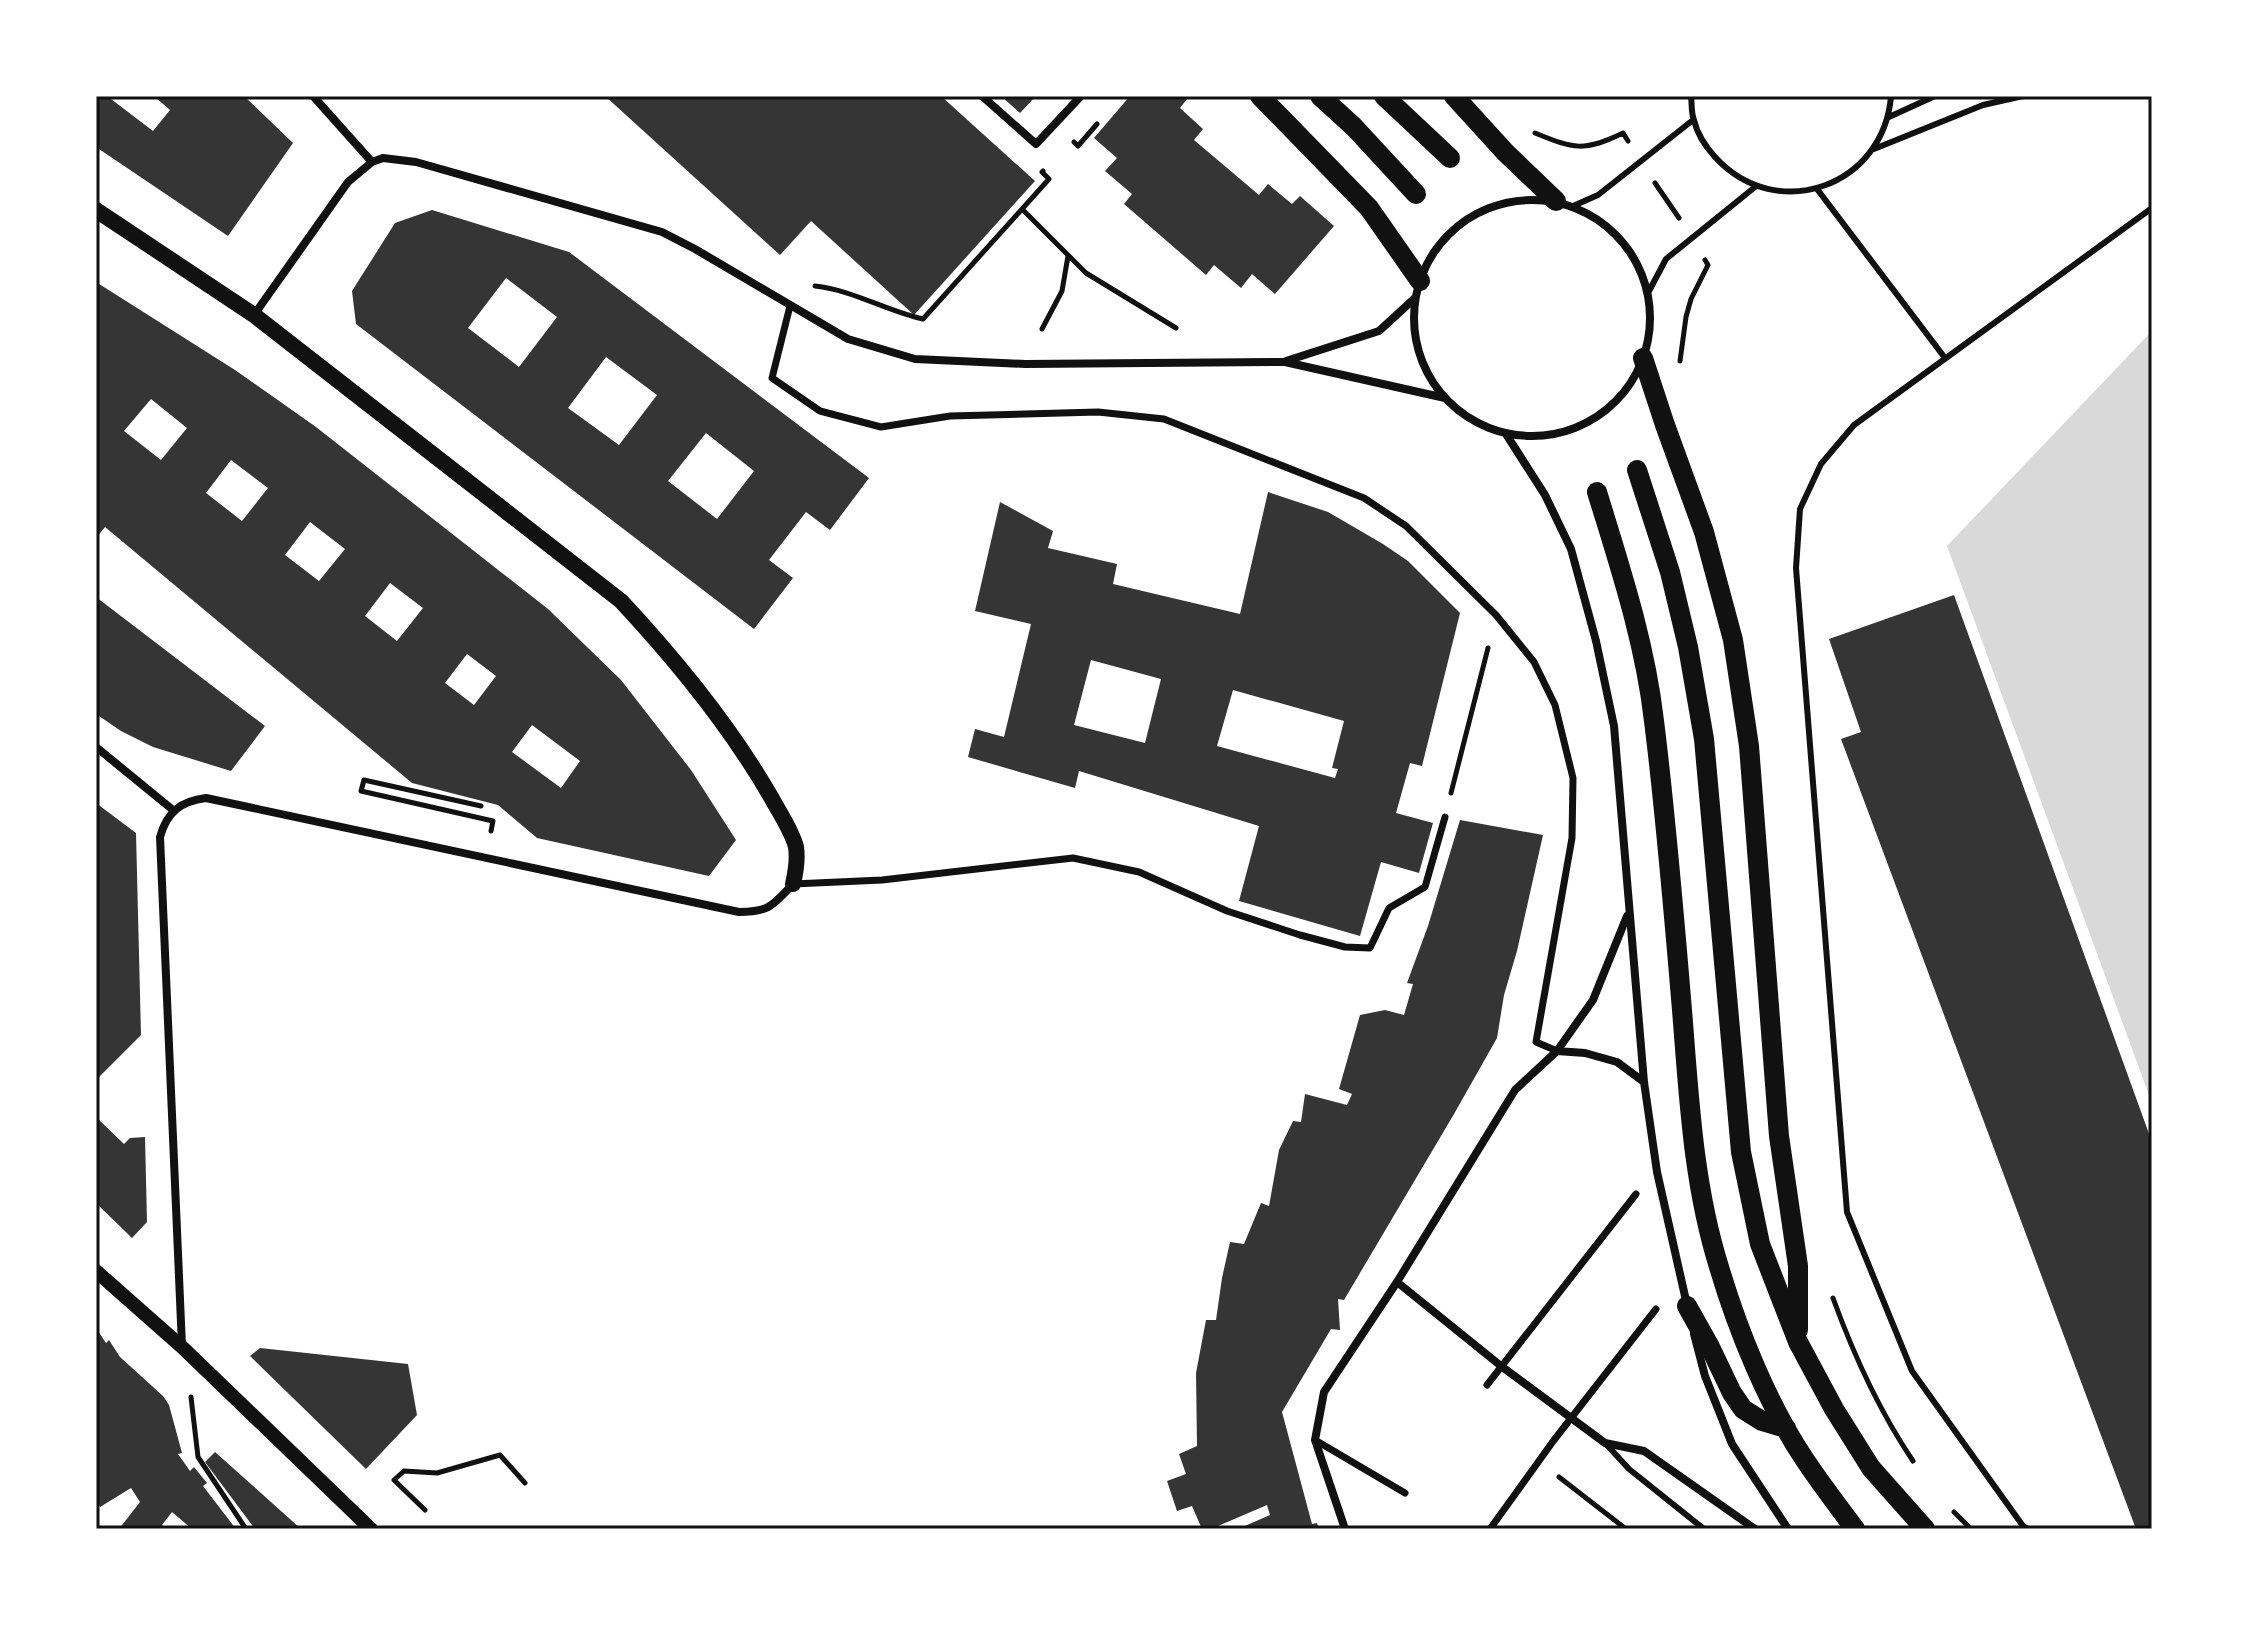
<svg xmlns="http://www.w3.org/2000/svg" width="2248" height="1625" font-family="Georgia,serif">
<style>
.water{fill:#d9d9d9}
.building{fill:#353535;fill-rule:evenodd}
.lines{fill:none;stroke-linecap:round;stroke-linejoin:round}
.path{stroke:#111;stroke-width:5}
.service{stroke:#111;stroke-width:6}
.pedestrian{stroke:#111;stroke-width:7}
.minor{stroke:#111;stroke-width:8}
.tertiary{stroke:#111;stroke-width:14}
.secondary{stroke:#111;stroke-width:16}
.primary{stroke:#111;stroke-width:20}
.neatline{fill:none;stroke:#111;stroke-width:3}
</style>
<rect width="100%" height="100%" fill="#fff"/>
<path class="water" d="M2152 331V1103L1947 546Z"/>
<path class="building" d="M96 96H107L153 131 170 110 154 96H244L293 143 228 236 96 147Z
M605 96H941L1035 181 914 315 811 221 780 255Z
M1001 96H1036L1020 113Z
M1130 96H1183L1187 99 1180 108 1203 129 1194 140 1259 195 1268 184 1292 204 1300 196 1334 226 1275 294 1252 274 1241 288 1214 265 1206 275 1124 204 1132 194 1105 171 1117 158 1094 138Z
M432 210 569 252 869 478 830 530 806 512 769 560 793 578 754 629 356 324 352 291 395 223ZM506 278 557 317 519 367 468 328ZM606 357 657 395 619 445 568 408ZM706 433 754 471 717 519 668 481Z
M96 282 235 370 316 427 548 609 621 680 691 770 736 840 709 876 537 838 498 805 412 783 105 527 96 538ZM151 399 187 428 161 460 124 431ZM231 460 268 488 242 521 206 493ZM310 522 345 549 319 581 285 555ZM390 583 423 608 397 641 365 616ZM467 654 496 676 474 705 445 683ZM532 725 580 761 561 788 512 752Z
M1268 492 1328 512 1383 544 1408 561 1460 613 1422 766 1410 763 1396 813 1433 823 1419 873 1381 862 1360 936 1239 901 1259 826 1079 771 1075 788 968 757 975 729 1004 737 1031 624 975 611 1000 502 1053 531 1048 548 1117 564 1113 584 1240 614ZM1091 660 1161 679 1145 743 1074 725ZM1233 690 1344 721 1332 768 1338 769 1335 778 1217 746Z
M1954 595 2152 1142V1529H2136L1841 739 1861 732 1829 639Z
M96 597 265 726 231 771 153 747 121 731 96 714Z
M96 803 136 833 141 1035 96 1080Z
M1460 820 1543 835 1517 951 1504 995 1497 1038 1454 1114 1344 1300 1338 1299 1340 1330 1331 1329 1282 1412 1312 1524 1317 1523 1319 1529H1238L1270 1515 1267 1505 1211 1529H1202L1192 1506 1177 1511 1167 1481 1186 1474 1179 1454 1197 1446 1196 1373 1206 1320H1216L1222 1278 1230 1242 1244 1244 1261 1203 1269 1206 1279 1150 1293 1121 1301 1122 1305 1094 1347 1105 1352 1094 1339 1089 1360 1015 1385 1010 1404 1015 1413 984 1407 983 1428 926Z
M96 1117 124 1144 130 1138 145 1137 147 1222 132 1238 96 1203Z
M96 1328 106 1343 109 1340 120 1357 163 1396 169 1405 182 1453 178 1454 190 1471 194 1467 207 1483 203 1486 236 1529H192L172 1512 162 1525 167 1529H119L140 1502 131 1488 100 1507 96 1500Z
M260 1348 408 1364 417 1415 366 1469 250 1356Z
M215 1452 252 1485 301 1529H255L205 1462Z"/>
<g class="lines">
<path class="path" d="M1535 133C1574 149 1584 152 1623 133L1628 141
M1074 142 1078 146 1097 124
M1655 183 1679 218
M1022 209 1086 273 1176 328
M815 286C853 290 886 311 923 319L1049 179 1042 172 1043 171
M1042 329 1062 291 1068 256
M1680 361 1686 317 1691 299 1708 265 1705 260
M1451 793 1488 648
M481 806 364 780 361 791 493 821 491 831
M1833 1298C1854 1356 1878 1409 1913 1461
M191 1397 198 1457 246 1529
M1559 1477 1626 1529
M425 1510 394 1480 404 1471 437 1473 500 1455 525 1483
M1954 1512 1971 1529"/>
<path class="service" d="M1691 96C1692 104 1691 113 1694 120 1697 134 1706 147 1715 157 1777 225 1884 186 1891 96
M2149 96 2152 97
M1889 117 1935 96
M1874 149 1983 105 2023 96
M1817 189 1945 358
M1573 206 1598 195 1693 120
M1648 293 1666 259 1755 187
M1605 1443 1629 1469 1704 1529
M2028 1529 2023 1526 1912 1371 1847 1212 1796 568 1800 509 1821 464 1854 425 2152 208"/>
<path class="pedestrian" d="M790 306 772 378 820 411 881 427 950 416 1098 412 1164 419 1364 498 1406 526 1496 615 1534 662 1555 705 1573 778 1572 838 1536 1042 1557 1051
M793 884 882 880 1073 858 1139 872 1227 911 1300 935 1345 947 1370 948 1389 908 1425 887 1445 817
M1487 1385 1636 1194
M1315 1440 1405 1493
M1490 1529 1554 1440 1656 1309"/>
<path class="minor" d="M313 96 372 162
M982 96 1036 144 1081 96
M1414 318a118 118 0 1 1 236 0a118 118 0 1 1-236 0Z
M254 315 348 182 372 162 383 158 416 162 662 232 695 249 848 339 915 359 1025 364 1285 362 1445 398
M1286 361 1379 331 1415 298
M1506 434 1545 495 1571 549 1596 641 1614 726 1644 1082 1657 1172 1687 1305
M96 747 173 810
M1557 1051 1585 1053 1617 1062 1644 1082
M1397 1282 1501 1366 1605 1443 1644 1451 1755 1529
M1694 1334 1705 1376 1732 1444 1788 1529
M182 1346 160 837C167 812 181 801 206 798L739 912C770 912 773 905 793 884
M1345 1529 1315 1440 1324 1392 1397 1282 1515 1090 1557 1051 1593 1000 1627 916"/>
<path class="tertiary" d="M96 1271 182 1347 371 1529"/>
<path class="secondary" d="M96 210 254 315 621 601C677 661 730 726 771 797 779 812 792 831 796 847 798 860 796 871 793 884"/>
<path class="primary" d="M1260 96 1369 208 1420 281
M1320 96 1354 127 1416 194
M1384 96 1450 158
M1454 96 1505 152 1556 201
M1643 358 1665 425 1704 532 1733 640 1749 746 1779 1136 1798 1266V1330
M1637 470 1670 572 1688 647 1704 739 1741 1152 1760 1244 1798 1342 1834 1409 1871 1468 1925 1529
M1597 492C1620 567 1645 642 1654 721 1666 817 1674 914 1682 1010 1689 1097 1693 1184 1719 1267 1738 1331 1768 1405 1805 1460 1821 1484 1838 1506 1855 1529
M1687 1306 1710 1347 1732 1393 1743 1409 1762 1421 1786 1428"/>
</g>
<rect width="2248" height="1625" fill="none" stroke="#ffffff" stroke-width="196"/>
<rect x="98" y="98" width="2052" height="1429" class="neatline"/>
</svg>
